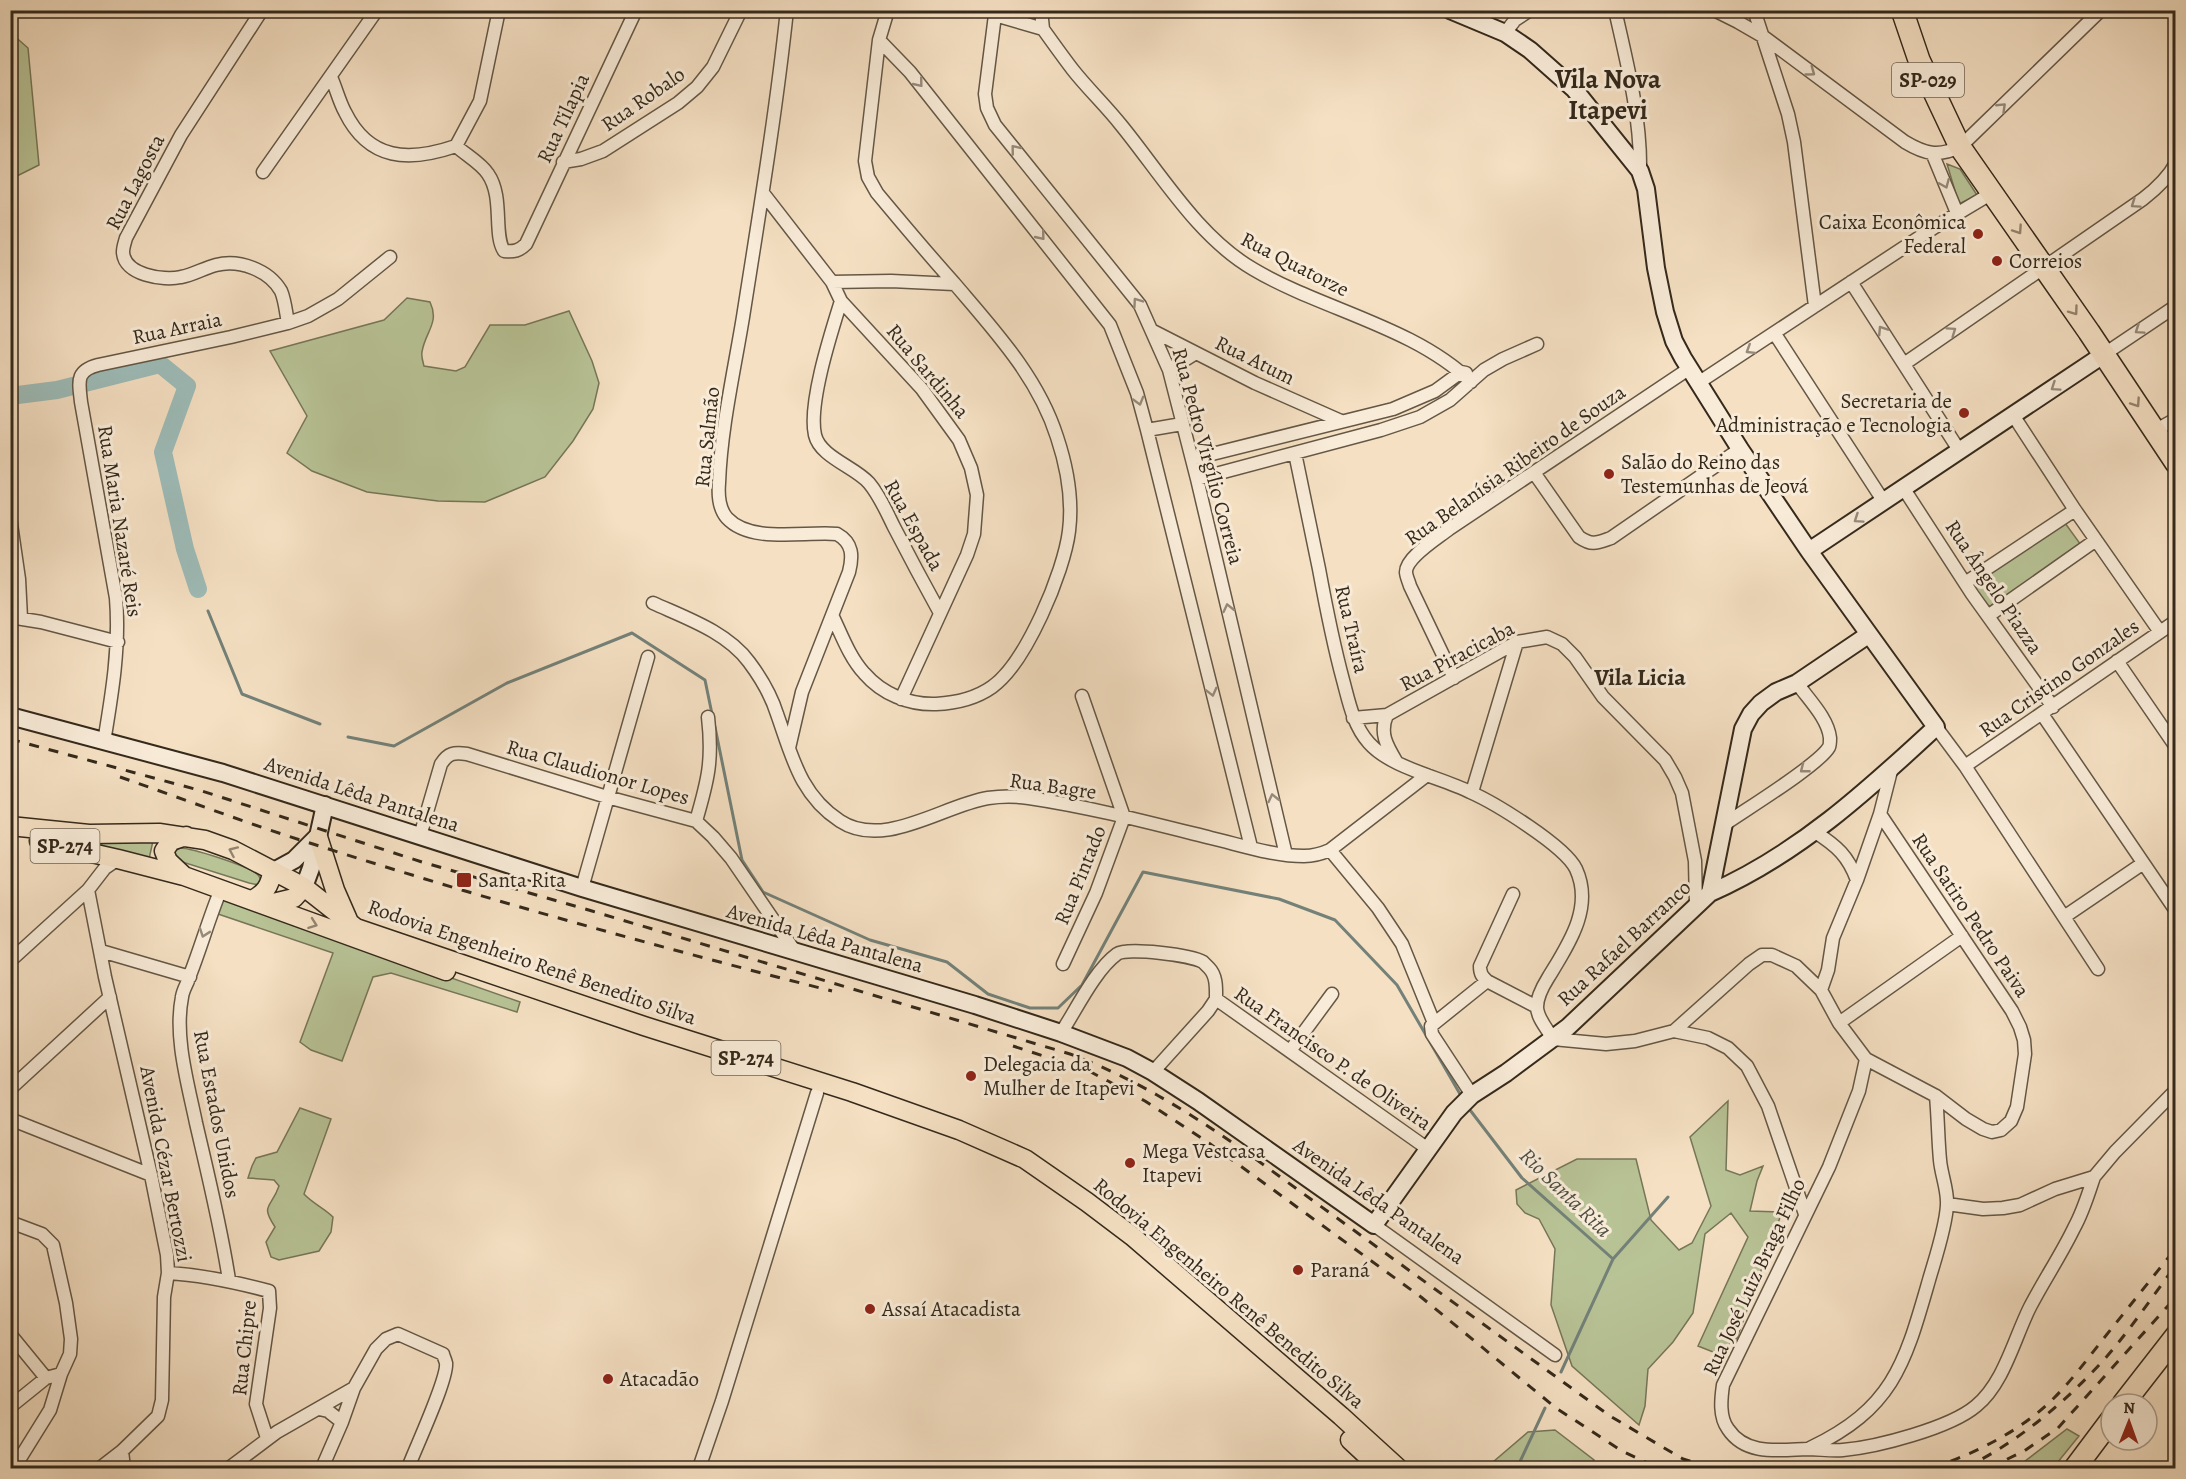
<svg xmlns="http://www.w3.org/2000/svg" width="2186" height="1479" font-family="Alegreya,serif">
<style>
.green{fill:#b8c396;stroke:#767658;stroke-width:1.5}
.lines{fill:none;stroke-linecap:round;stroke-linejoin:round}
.stream{stroke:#738179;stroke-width:3}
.river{stroke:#9dbcb8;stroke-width:18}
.street-casing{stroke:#645745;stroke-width:15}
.secondary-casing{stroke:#34291b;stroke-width:20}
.primary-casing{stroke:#34291b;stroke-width:21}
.highway-casing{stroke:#34291b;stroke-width:24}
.street{stroke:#f8ebd8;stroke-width:12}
.secondary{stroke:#f8ebd8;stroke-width:16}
.primary{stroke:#f5e0c3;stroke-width:18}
.highway{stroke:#f5e0c3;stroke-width:21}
.rail{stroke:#34291b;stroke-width:3;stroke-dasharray:10 10;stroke-linecap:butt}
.oneway{stroke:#968a7a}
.oneway2{stroke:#94846f}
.poi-dot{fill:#8f2418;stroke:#f8ebd8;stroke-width:2}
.labels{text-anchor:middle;stroke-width:6;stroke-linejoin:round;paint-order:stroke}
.shield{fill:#f8ebd8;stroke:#6f6354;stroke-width:1.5}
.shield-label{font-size:20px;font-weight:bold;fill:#34291b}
.street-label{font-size:21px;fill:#34291b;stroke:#f8ebd8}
.poi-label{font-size:21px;fill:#34291b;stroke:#f8ebd8;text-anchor:start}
.water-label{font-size:22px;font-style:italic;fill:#4e4e42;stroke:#f8ebd8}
.quarter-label{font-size:24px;font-weight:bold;fill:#34291b;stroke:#f8ebd8}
.district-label{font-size:27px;font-weight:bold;fill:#34291b;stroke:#f8ebd8}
</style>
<rect width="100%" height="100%" fill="#f5e0c3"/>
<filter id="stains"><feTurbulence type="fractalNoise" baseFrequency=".00333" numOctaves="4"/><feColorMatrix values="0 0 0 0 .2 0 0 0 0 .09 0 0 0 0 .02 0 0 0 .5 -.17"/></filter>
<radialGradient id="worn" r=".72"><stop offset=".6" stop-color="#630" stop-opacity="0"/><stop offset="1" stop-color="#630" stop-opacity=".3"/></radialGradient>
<path class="green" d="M11 33 28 48 39 165 11 179Z
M1947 164 1960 169 1977 195 1959 204Z
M407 298 430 302C440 323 425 332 422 352 421 356 423 362 424 366L456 371 465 367 490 325H525L569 311 592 361 599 383 593 409 573 441 545 477 485 502 438 501 367 492 312 471 287 453 307 416 270 351 384 320Z
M2065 523 2081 545 1987 608 1971 585Z
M67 840 153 841 149 859Z
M180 848C192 848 248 866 257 874 259 875 261 880 262 882L259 885 249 883 176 860 175 851Z
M223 898 520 1002 517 1012 391 973 373 977 342 1061 311 1050 300 1042 333 953 218 914Z
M1728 1101 1726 1170 1740 1175 1763 1166 1757 1181 1750 1211 1782 1212 1737 1338 1718 1354 1698 1346 1748 1237 1731 1213 1705 1234 1693 1313 1673 1342 1648 1369 1645 1406 1639 1425 1572 1366 1551 1305 1555 1249 1539 1219 1525 1213 1517 1204 1516 1190 1577 1159H1636L1651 1220 1679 1250 1692 1243 1711 1206 1690 1137Z
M300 1108 331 1119 304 1194C312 1203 324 1208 333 1217L331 1232 319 1251 279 1260 271 1257 266 1242 275 1227C260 1204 271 1209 279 1186L274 1180 248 1178 252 1166 256 1158 277 1152Z
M2067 1429 2079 1436 2053 1468H2016Z
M1555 1430 1594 1460 1589 1468H1486L1528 1432Z"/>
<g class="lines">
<path class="stream" d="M208 611 242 694 320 724
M715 727 742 860 763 892 870 940 947 962 988 994 1030 1008H1058L1082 985 1143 872 1279 899 1335 920 1397 985 1460 1094
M348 737 394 746 507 683 632 633 705 680 712 714
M1470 1110 1522 1178 1613 1259 1668 1197
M1561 1372 1613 1259
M1517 1468 1545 1408"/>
<path class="river" d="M10 396 57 390 160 364 187 386 163 452 185 549 198 589"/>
<g class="street-casing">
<path id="street" d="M262 10 181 135 126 238C125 242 123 247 123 252 124 275 163 281 181 277 193 275 204 268 216 265 239 259 269 270 281 291 285 300 286 313 288 323
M787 10C776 113 759 215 743 317 734 372 721 428 719 483 718 495 719 509 727 518 751 544 805 531 837 534 853 543 853 556 849 572L802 692 789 748
M993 10 995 15 985 94 987 108 995 125 1140 305 1169 370 1197 479 1286 855
M1041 10 1043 29
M1615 10C1627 63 1641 117 1640 171
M1714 10 1738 22 1764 37 1905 142C1925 154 1938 157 1960 147L2101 10
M1754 10 1788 114 1794 142 1815 306
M995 15 1043 29
M1043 29C1053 43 1063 57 1073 70 1088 89 1106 106 1121 125 1161 174 1198 237 1253 269 1320 309 1415 327 1471 382
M1505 33 1515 20 1530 10
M879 40 910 72 1110 325 1137 393 1147 430 1251 847
M331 77C336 88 339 101 345 112 369 161 409 162 456 146L480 101 499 10
M456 146C466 155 481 163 488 174 504 197 493 234 504 251 514 252 519 251 526 244L636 10
M1933 155 1957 213
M563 162 581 159 603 151 678 103 697 87 713 67 741 10
M263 172 377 10
M763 193 832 282 841 301 922 389 959 440 971 468 977 495 974 534 967 555 901 699
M832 282 891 281 954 284
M1851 282 1959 450
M841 301C831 333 808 404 815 435 820 457 855 467 869 483 880 496 887 513 894 527 909 556 924 584 940 613
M1153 331 1255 383 1341 421
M1775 334 1884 502
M2103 355 2176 306
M1904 364 2143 199C2156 189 2168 178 2176 163
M1169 370 1196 353
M1698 383 1935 227 1992 193
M2013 415 2075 510 2160 632
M1147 430 1182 424
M2154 431 2176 419
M1295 453C1303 492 1311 530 1319 569 1326 607 1333 643 1343 680 1349 702 1353 725 1369 743 1391 768 1440 777 1470 792 1495 803 1565 846 1576 869 1594 908 1568 945 1548 978 1543 986 1537 997 1537 1007 1537 1018 1548 1030 1553 1039L1606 1044 1635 1041 1674 1031 1749 964 1762 955H1772L1796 966 1821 990 1839 1023 1866 1059 1936 1096 1966 1119 1983 1129 1992 1132 2001 1130 2011 1121 2017 1107 2025 1054 2024 1040 2020 1027 2012 1011 1880 814
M1192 459 1393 409 1435 391 1461 372 1466 373
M1535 474 1579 537C1592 546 1597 543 1611 538L1740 449
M1197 479 1381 430 1420 417 1450 400 1484 370 1503 359 1537 344
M1904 489 1972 594 2053 707
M10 517 19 579 21 618
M1965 583 2075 510
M653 603C686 618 727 632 749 662 761 678 771 695 777 714 792 756 800 795 840 821 884 850 944 805 988 798 1001 796 1016 796 1029 798 1090 807 1151 823 1211 838 1241 845 1273 856 1304 856 1314 856 1321 854 1330 850L1427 775
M1988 616 2096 540
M10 617 41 622 118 642
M833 617C842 636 850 658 864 673 882 694 909 705 936 704 957 703 975 699 992 687 1026 663 1064 572 1069 531 1073 499 1067 467 1057 437 1038 377 994 330 954 283 928 254 902 223 877 193L868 177 865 161 879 40 888 10
M2117 661 2176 747
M1454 678 1410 586C1409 582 1406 576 1406 572 1406 557 1438 538 1449 529L1690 368
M2042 714 2176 911
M1387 715C1379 733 1387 746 1396 761
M1353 718 1387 715 1517 642 1547 637 1562 644 1575 657 1603 697 1665 760 1675 777 1682 793 1695 861 1696 905
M1936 727 1965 766 2098 969
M104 742C112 694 120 647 116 598L81 402C79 382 75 371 98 365L231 337 288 323 308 316 338 299 390 257
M1965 766 2176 621
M1472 792 1517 642
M696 821C708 780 713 760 708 717
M1725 824C1745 810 1819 765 1829 747 1830 745 1830 741 1830 738 1828 718 1808 699 1797 683
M1815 832C1837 846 1848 856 1857 880
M420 836 441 764C448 753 454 752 467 754L607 797 696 821 713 837 731 858 796 953
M1330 850 1378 908 1402 944 1434 1023
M582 888 648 657
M221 889C209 918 201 947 190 975 188 983 183 989 182 997 174 1037 188 1084 196 1123 208 1175 221 1227 229 1280
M88 890 105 977 151 1175 167 1255 168 1273 164 1297 162 1400 158 1416 122 1451 100 1468
M1513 894 1480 966C1480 974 1482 976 1487 981L1537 1007
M2064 917 2142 864
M101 951 190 977
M10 961 88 890 105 868 118 859
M1063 964 1096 893 1124 817 1082 696
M1821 990 1828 970 1833 938 1857 880 1880 814 1892 767
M1216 999 1428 1149
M1839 1023 1962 936
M1674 1031 1708 1038 1728 1048 1747 1066 1768 1106 1805 1214
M1061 1033C1076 1010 1095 970 1117 954 1127 947 1191 955 1203 962 1205 964 1207 966 1209 968 1217 976 1216 989 1216 999
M1290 1051 1332 994
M1866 1059 1859 1091 1829 1167 1723 1385C1721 1399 1719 1417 1728 1429 1746 1456 1779 1450 1807 1449 1819 1449 1831 1451 1843 1450 1877 1447 1950 1428 1976 1406 2004 1383 2014 1339 2030 1307 2044 1280 2061 1255 2074 1228 2083 1212 2088 1195 2094 1177
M1153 1072 1208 1011 1216 999
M10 1089 110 997
M1472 1095 1432 1034 1431 1026 1487 981
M10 1119 151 1175
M1947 1204 1983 1209 2003 1208 2020 1205 2055 1189 2094 1177 2115 1152 2176 1090
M10 1222 42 1234 53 1245 66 1303 71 1339 70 1354 61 1374 50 1410 14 1468
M1374 1225 1555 1355
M168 1273C203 1275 235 1282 269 1291L270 1308 256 1404 267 1438
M10 1334 46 1378
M10 1407 46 1378 61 1374
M319 1409 328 1411 342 1422
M1810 1448C1894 1408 1905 1363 1929 1280 1935 1259 1946 1227 1947 1205 1948 1190 1941 1174 1940 1160 1938 1139 1938 1117 1936 1096
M122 1451 124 1468
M229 1468 277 1432 354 1388
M322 1468 342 1422 354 1388 376 1349 386 1339 398 1334 443 1354C443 1355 446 1362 446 1363 448 1379 415 1449 408 1468
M699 1468 722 1401 817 1093"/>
</g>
<g class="secondary-casing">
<path id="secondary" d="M1809 551 2103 355
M10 716 223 773 582 888 975 1005 1061 1033 1127 1058 1153 1072 1198 1101 1374 1225 1454 1113 1472 1095 1506 1073 1568 1027 1710 893C1797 855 1867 791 1936 727L1809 551 1740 449 1683 358 1674 341 1665 312 1656 268 1646 189 1640 171 1574 89 1530 50 1505 33 1450 10
M272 872 294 860 317 837
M304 887 311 868 325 805
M1710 893 1743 729 1751 714 1761 703 1776 692 1797 683 1868 635"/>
</g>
<g class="primary-casing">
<path id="primary" d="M10 826 89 834 159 833 205 840 233 850 304 887 356 928 644 1026 852 1092 959 1130 1025 1159 1087 1202 1132 1236 1341 1416 1398 1468
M318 837 335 890 349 922
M39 841 118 859 184 876 446 971
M184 876 168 861 164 851 171 841 186 836
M252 900C265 893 270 886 272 872
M265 905 294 898 304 887
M1350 1440 1380 1468
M2175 1468H2176"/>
</g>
<g class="highway-casing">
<path id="highway" d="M1902 10 1919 60 1960 147 2089 332 2176 463
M2123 1404 2176 1336
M2075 1468 2111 1420"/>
</g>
<use href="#street" class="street"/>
<use href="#secondary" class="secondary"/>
<use href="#primary" class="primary"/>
<use href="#highway" class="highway"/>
<path class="rail" d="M10 739 202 791 422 862 592 911 1070 1054C1134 1078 1183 1109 1239 1147L1610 1416 1683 1459 1713 1468
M120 777C184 799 248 824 313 844 484 899 658 947 832 991
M1013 1046 1089 1071 1145 1101 1206 1141 1421 1297 1556 1408 1622 1451 1658 1468
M1932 1468C1976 1453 2021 1431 2054 1398 2073 1379 2088 1358 2104 1338 2128 1308 2152 1278 2176 1248
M1965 1468C2017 1442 2060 1407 2100 1364 2126 1336 2152 1297 2176 1265
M1989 1468 2024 1451 2058 1428 2176 1297"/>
</g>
<defs><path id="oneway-chevron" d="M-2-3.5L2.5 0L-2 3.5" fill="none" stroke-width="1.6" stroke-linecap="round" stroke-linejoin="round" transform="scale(1.5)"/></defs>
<g class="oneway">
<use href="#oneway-chevron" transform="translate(1811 72) rotate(36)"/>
<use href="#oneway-chevron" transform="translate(919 83) rotate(51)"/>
<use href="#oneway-chevron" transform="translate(2002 107) rotate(-44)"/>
<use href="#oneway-chevron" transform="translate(1015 149) rotate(-129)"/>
<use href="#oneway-chevron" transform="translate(1945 184) rotate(67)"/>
<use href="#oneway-chevron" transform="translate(2135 204) rotate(145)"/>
<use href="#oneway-chevron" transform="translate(1041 236) rotate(51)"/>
<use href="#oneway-chevron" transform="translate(1137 302) rotate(-125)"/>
<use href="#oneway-chevron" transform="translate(1882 330) rotate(-123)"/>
<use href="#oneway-chevron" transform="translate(2139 330) rotate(146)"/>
<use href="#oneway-chevron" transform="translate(1952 331) rotate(-35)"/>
<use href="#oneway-chevron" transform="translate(1750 350) rotate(148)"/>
<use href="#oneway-chevron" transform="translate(2055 387) rotate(146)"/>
<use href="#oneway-chevron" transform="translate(1139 401) rotate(74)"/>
<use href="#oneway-chevron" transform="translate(1858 519) rotate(146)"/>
<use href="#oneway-chevron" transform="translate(1228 608) rotate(-103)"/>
<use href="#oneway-chevron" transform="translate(1212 692) rotate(76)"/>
<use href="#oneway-chevron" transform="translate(1804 769) rotate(142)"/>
<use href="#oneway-chevron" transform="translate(1273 798) rotate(-103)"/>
<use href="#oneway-chevron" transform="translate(204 933) rotate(109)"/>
</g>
<g class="oneway2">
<use href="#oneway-chevron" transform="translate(2018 230) rotate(56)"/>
<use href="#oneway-chevron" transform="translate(2074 311) rotate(54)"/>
<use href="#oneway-chevron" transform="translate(2136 403) rotate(56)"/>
<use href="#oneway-chevron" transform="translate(233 851) rotate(-156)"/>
<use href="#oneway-chevron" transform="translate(313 924) rotate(20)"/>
</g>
<g class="poi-dot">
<circle cx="1978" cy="234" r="6"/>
<circle cx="1997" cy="261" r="6"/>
<circle cx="1964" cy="413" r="6"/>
<circle cx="1609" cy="474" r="6"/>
<rect x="456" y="872" width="16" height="16" rx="3"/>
<circle cx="971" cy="1076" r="6"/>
<circle cx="1130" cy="1163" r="6"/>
<circle cx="1298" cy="1270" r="6"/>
<circle cx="870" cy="1309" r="6"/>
<circle cx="608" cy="1379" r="6"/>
</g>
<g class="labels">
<g class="shield">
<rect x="1892" y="63" width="72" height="34" rx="4.5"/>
<rect x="30.5" y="829" width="69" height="34" rx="4.5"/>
<rect x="711.5" y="1041" width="69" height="34" rx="4.5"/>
</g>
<g class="shield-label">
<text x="1928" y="87">SP-029</text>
<text x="65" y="853">SP-274</text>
<text x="746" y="1065">SP-274</text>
</g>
<g class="street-label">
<text transform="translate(643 99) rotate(-35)" y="7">Rua Robalo</text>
<text transform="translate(563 118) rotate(-65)" y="7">Rua Tilapia</text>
<text transform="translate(135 182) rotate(-63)" y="7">Rua Lagosta</text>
<text transform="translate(1295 264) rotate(27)" y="7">Rua Quatorze</text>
<text transform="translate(177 328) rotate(-12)" y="7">Rua Arraia</text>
<text transform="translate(1255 360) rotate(26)" y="7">Rua Atum</text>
<text transform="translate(928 371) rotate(50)" y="7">Rua Sardinha</text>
<text transform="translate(707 437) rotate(-84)" y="7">Rua Salmão</text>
<text transform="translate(1208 456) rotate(75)" y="7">Rua Pedro Virgílio Correia</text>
<text transform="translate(1515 465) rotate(-35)" y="7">Rua Belanísia Ribeiro de Souza</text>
<text transform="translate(120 521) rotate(81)" y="7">Rua Maria Nazaré Reis</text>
<text transform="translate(914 525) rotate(61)" y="7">Rua Espada</text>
<text transform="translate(1994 587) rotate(56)" y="7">Rua Ângelo Piazza</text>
<text transform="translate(1352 629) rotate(77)" y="7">Rua Traíra</text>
<text transform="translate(1457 656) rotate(-28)" y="7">Rua Piracicaba</text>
<text transform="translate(2059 678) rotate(-35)" y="7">Rua Cristino Gonzales</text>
<text transform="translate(598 772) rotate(16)" y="7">Rua Claudionor Lopes</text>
<text transform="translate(1053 786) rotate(8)" y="7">Rua Bagre</text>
<text transform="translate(362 794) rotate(18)" y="7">Avenida Lêda Pantalena</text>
<text transform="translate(1080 875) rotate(-68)" y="7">Rua Pintado</text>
<text transform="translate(1971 915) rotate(56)" y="7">Rua Satiro Pedro Paiva</text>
<text transform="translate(825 938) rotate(16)" y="7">Avenida Lêda Pantalena</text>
<text transform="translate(1624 943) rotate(-43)" y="7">Rua Rafael Barranco</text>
<text transform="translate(532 962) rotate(19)" y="7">Rodovia Engenheiro Renê Benedito Silva</text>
<text transform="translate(1333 1058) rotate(35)" y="7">Rua Francisco P. de Oliveira</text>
<text transform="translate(217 1114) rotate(79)" y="7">Rua Estados Unidos</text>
<text transform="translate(166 1164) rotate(79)" y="7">Avenida Cézar Bertozzi</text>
<text transform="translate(1379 1201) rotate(35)" y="7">Avenida Lêda Pantalena</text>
<text transform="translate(1754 1277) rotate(-65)" y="7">Rua José Luiz Braga Filho</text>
<text transform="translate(1229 1293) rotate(40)" y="7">Rodovia Engenheiro Renê Benedito Silva</text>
<text transform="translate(244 1348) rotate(-84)" y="7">Rua Chipre</text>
</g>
<g class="poi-label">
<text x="1966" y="229" text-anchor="end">Caixa Econômica<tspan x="1966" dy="24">Federal</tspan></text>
<text x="2009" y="268">Correios</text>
<text x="1952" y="408" text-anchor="end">Secretaria de<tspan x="1952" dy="24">Administração e Tecnologia</tspan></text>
<text x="1621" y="469">Salão do Reino das<tspan x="1621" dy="24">Testemunhas de Jeová</tspan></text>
<text x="478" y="887">Santa Rita</text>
<text x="983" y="1071">Delegacia da<tspan x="983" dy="24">Mulher de Itapevi</tspan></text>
<text x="1142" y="1158">Mega Vestcasa<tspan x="1142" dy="24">Itapevi</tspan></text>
<text x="1310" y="1277">Paraná</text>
<text x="882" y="1316">Assaí Atacadista</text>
<text x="620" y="1386">Atacadão</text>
</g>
<g class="water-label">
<text transform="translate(1566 1192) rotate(44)" y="8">Rio Santa Rita</text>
</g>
<g class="quarter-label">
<text x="1640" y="685">Vila Licia</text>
</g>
<g class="district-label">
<text x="1608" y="88">Vila Nova<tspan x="1608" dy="31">Itapevi</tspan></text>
</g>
</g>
<rect width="2186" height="1479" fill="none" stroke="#f5e0c3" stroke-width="36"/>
<rect x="12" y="12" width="2162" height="1455" fill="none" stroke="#34291b" stroke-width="3"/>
<rect x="18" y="18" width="2150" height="1443" fill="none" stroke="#34291b" stroke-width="1.5"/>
<g transform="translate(2129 1422) rotate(1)"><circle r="28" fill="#f8ebd8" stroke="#aa9d8c" stroke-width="1.5"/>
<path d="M0-4.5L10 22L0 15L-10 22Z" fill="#8f2418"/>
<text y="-9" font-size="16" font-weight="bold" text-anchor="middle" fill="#34291b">N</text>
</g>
<rect width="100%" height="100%" filter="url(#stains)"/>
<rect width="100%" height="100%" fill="url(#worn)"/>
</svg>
